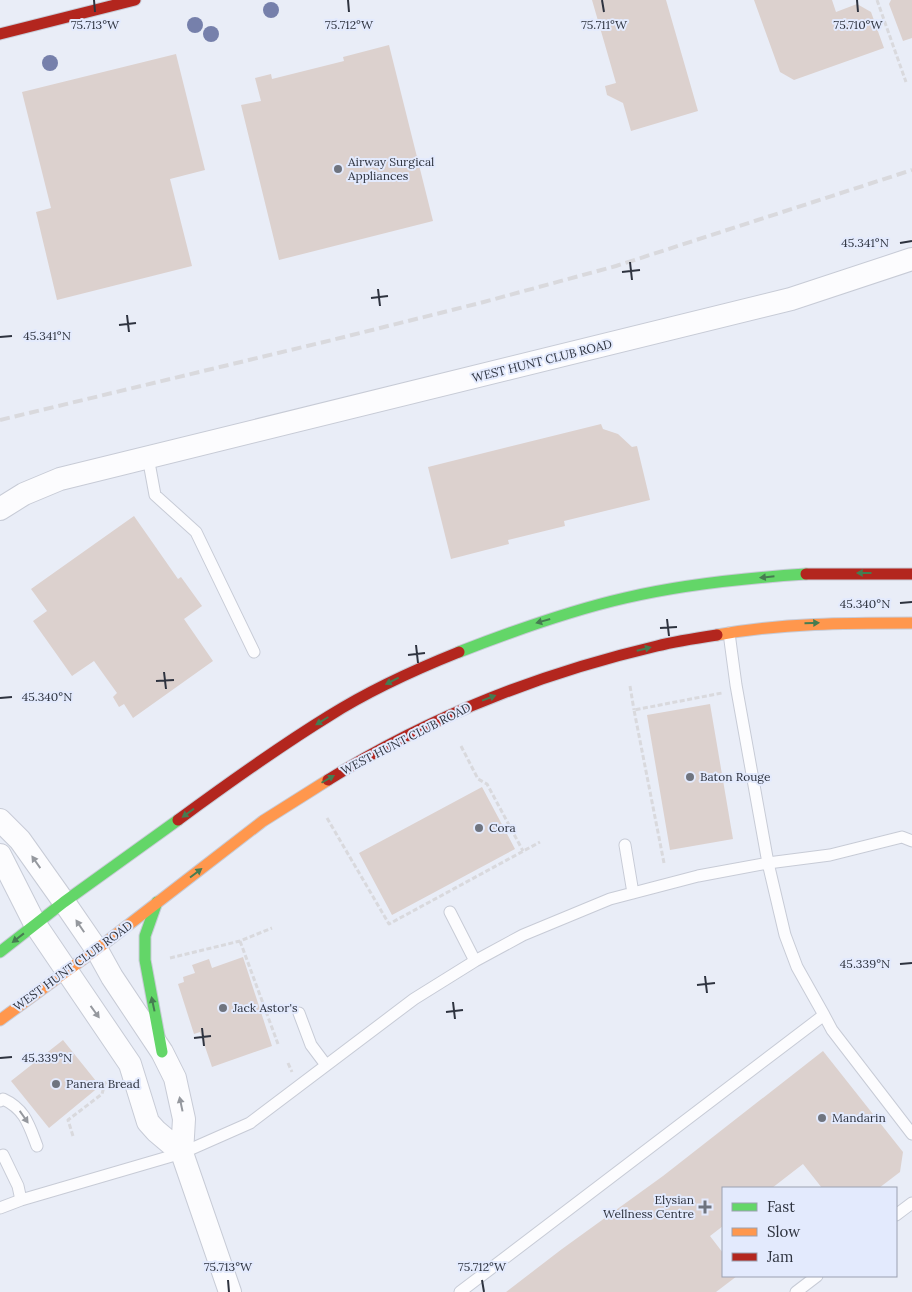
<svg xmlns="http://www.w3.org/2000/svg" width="912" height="1292" font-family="Lora,serif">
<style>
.building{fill:#dcd1ce}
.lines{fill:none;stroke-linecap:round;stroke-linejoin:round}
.lane-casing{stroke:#c7cbd6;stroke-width:13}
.street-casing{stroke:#c7cbd6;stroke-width:24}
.fast-casing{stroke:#c7cbd6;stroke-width:13}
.slow-casing{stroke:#c7cbd6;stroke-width:13}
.jam-casing{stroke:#c7cbd6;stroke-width:13}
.path{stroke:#d9d9dd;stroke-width:3;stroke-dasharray:5 2.5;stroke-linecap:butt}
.lane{stroke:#fcfcfe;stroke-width:11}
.street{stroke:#fcfcfe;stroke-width:22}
.fast{stroke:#63d668;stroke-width:11}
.slow{stroke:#ff974d;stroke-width:11}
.jam{stroke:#b3261e;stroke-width:11}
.rail{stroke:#d9d9dd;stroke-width:4;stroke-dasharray:10 5;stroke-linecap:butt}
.tree{fill:#7680ab}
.oneway{fill:#467c51}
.oneway2{fill:#95989e}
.ticks{fill:none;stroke:#2e333f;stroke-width:2}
.poi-dot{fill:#6f747f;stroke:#e3eafd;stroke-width:2}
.labels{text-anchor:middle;stroke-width:4;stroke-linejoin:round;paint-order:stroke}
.poi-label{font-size:12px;fill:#2e333f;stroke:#e3eafd;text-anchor:start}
.street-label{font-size:12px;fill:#2e333f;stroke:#e3eafd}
.ticks-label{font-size:12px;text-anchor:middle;fill:#2e333f;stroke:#e3eafd;stroke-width:4;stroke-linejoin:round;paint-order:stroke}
</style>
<rect width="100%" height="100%" fill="#e9edf7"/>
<path class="building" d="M592 0H666L698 111 631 131 623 103 607 95 605 86 616 83Z
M754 0H832L836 12 857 4 871 12 884 48 794 80 780 72Z
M891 0H912V38L903 41 889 4Z
M389 45 433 221 279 260 241 105 261 101 255 78 271 74 272 79 344 61 343 57Z
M176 54 205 170 170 179 192 266 57 300 36 212 51 208 22 92Z
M601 424 603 429 618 434 632 447 637 446 650 500 564 521 565 526 508 540 509 544 451 559 428 467Z
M134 516 178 579 181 577 202 606 184 619 213 661 133 718 124 704 119 707 113 697 117 693 94 661 72 676 33 621 47 611 31 589Z
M710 704 733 839 670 850 647 715Z
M482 787 515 849 392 915 359 853Z
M243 957 272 1046 212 1067 200 1032 194 1034 178 984 184 982 183 977 195 973 192 965 209 959 212 968Z
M63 1040 100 1086 49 1128 11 1081Z
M823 1051 903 1152 900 1172 879 1188H822L803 1164 772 1188H723V1226L710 1236 723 1253V1276H737L716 1292H506L562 1249 663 1176Z"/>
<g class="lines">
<g class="lane-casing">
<path id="lane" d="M148 457 155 495 196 532 254 652
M625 845 633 893
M450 912 475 961
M299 1013 311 1045 326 1065
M824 1015 832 1030 912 1134
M0 1101 3 1099C25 1109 29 1125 37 1146
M3 1155 18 1186 21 1200
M0 1208 21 1200 182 1153 250 1123 414 999 475 961 523 935 610 899 698 876 768 863 830 855 902 837 912 841
M896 1215 912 1203
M460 1292 824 1015 797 967 785 935 768 863 736 685 729 633
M796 1292 817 1276"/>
</g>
<g class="street-casing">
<path id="street" d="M0 509 24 494 60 479 791 299 912 259
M0 820 20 840 64 902 97 950 112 977 162 1052 175 1078 184 1119 182 1153 230 1292
M0 855 35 924 130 1064 148 1122 156 1131 182 1153"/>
</g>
<g class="fast-casing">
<path id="fast" d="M459 652C513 631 568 611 625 598 684 584 745 578 806 574
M157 902 145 936V960L162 1052
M0 952 64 902 178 820"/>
</g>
<g class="slow-casing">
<path id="slow" d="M717 635C782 623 847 623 912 623
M0 1020 105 943 263 821 328 780"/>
</g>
<g class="jam-casing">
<path id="jam" d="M0 34 135 0
M806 574H912
M328 780C429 717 542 673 657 646 677 641 697 638 717 635
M178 820C227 784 277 748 329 716 370 690 414 670 459 652"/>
</g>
<path class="path" d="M877 0 906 82
M630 686 634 710
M461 746 478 779 487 784 523 851
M327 818 389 924 540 842
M664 863 634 710 722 693
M240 941 278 1044
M170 958 240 941 272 928
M288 1063 292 1072
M73 1136 68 1120 102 1094 105 1083 113 1080"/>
<use href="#lane" class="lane"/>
<use href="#street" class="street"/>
<use href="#fast" class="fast"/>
<use href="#slow" class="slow"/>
<use href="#jam" class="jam"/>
<path class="rail" d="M0 420 332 340 480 303 616 266 912 170"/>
</g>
<g class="tree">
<circle cx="271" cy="10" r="8"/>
<circle cx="195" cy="25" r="8"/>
<circle cx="211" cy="34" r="8"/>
<circle cx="50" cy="63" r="8"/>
</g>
<defs><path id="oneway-solid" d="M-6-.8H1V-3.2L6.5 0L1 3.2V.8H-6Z" transform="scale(1.25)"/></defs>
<g class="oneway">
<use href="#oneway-solid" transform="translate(864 573) rotate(-180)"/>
<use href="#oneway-solid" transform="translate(767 577) rotate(174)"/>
<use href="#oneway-solid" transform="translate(543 621) rotate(164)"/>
<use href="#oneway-solid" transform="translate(812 623) rotate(-2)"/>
<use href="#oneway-solid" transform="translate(644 649) rotate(-14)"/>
<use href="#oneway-solid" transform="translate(392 681) rotate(153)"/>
<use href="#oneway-solid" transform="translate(489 698) rotate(-21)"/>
<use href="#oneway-solid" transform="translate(322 721) rotate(148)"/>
<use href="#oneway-solid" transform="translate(328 779) rotate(-30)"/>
<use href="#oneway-solid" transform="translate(188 813) rotate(144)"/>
<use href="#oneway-solid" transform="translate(196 873) rotate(-37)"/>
<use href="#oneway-solid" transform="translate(18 938) rotate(142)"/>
<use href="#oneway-solid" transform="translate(153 1004) rotate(-102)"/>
</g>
<g class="oneway2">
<use href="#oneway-solid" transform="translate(36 862) rotate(-125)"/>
<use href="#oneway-solid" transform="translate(80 926) rotate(-124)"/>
<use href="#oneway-solid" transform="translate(95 1012) rotate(54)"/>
<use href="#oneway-solid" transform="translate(181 1104) rotate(-102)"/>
<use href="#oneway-solid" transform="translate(24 1117) rotate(55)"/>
</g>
<path class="ticks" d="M94 0 95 12M348 0 349 12M602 0 604 12M857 0 858 12M900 243 912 241M630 262 632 280M622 272 640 270M378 289 380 306M371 298 388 296M127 315 129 332M119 325 136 323M0 337 12 336M900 603 912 602M667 619 669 636M660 628 677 627M416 645 418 663M408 655 425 653M164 672 166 689M156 681 174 680M0 698 12 697M900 964 912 963M705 976 707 993M697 985 715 983M453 1002 455 1019M446 1012 463 1010M202 1028 204 1046M194 1038 211 1036M0 1058 12 1057M228 1280 229 1292M482 1280 484 1292"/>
<g class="poi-dot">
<circle cx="338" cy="169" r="5"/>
<circle cx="690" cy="777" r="5"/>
<circle cx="479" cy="828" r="5"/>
<circle cx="223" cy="1008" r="5"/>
<circle cx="56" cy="1084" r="5"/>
<circle cx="822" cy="1118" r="5"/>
<path d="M702.5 1199.5h5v5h5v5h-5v5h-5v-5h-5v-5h5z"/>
</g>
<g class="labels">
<g class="poi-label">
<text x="348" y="166">Airway Surgical<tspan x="348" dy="14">Appliances</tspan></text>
<text x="700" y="781">Baton Rouge</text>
<text x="489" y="832">Cora</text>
<text x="233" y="1012">Jack Astor's</text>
<text x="66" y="1088">Panera Bread</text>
<text x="832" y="1122">Mandarin</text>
<text x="694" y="1204" text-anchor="end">Elysian<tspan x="694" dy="14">Wellness Centre</tspan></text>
</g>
<g class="street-label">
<text transform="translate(542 361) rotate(-14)" y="4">WEST HUNT CLUB ROAD</text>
<text transform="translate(406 739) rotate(-27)" y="4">WEST HUNT CLUB ROAD</text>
<text transform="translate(73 966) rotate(-36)" y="4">WEST HUNT CLUB ROAD</text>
</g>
</g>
<g class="ticks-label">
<text x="95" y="29">75.713°W</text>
<text x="349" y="29">75.712°W</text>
<text x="604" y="29">75.711°W</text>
<text x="858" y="29">75.710°W</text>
<text x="865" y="247">45.341°N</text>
<text x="47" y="340">45.341°N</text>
<text x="865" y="608">45.340°N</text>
<text x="47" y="701">45.340°N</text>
<text x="865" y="968">45.339°N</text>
<text x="47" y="1062">45.339°N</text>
<text x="228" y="1271">75.713°W</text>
<text x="482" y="1271">75.712°W</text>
</g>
<rect x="722" y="1187" width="175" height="90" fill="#e3eafd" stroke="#9ba1b1"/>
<rect x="732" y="1203" width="25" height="8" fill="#63d668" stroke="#9ba1b1"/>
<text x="767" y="1212" font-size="15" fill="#2e333f">Fast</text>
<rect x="732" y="1228" width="25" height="8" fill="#ff974d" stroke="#9ba1b1"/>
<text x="767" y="1237" font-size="15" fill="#2e333f">Slow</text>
<rect x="732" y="1253" width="25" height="8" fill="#b3261e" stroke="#9ba1b1"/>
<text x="767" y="1262" font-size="15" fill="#2e333f">Jam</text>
</svg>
